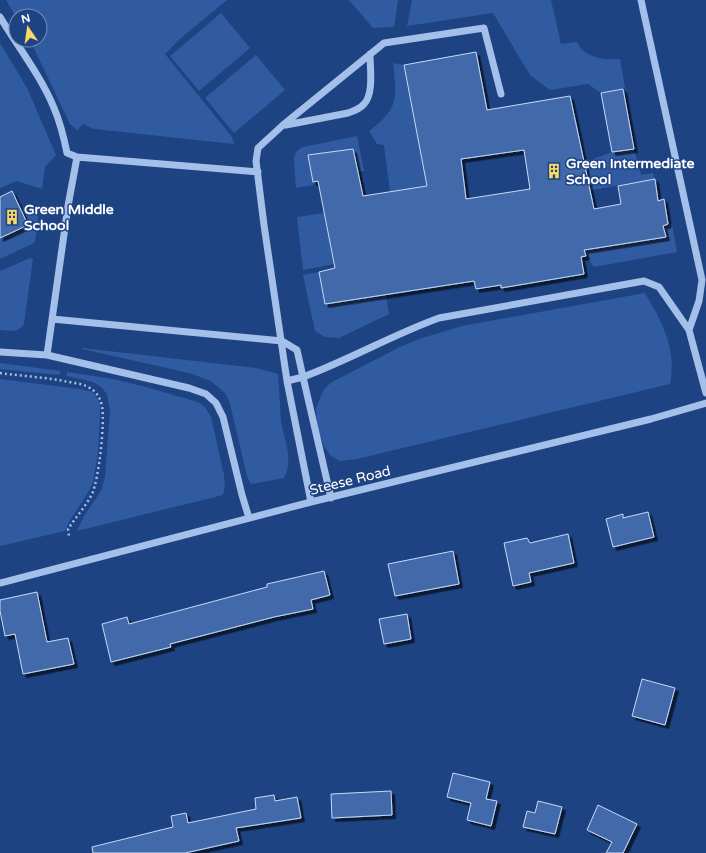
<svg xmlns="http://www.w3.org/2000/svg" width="706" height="853" font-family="'Varela Round',sans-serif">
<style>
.green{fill:#315ba1}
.building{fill:#426aaa;stroke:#c8daf7;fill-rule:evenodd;filter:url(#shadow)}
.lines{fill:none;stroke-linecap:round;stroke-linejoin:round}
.path{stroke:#a4bfea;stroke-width:2.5;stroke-dasharray:2 3;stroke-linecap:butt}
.minor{stroke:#a4bfea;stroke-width:7}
.labels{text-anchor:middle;stroke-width:3;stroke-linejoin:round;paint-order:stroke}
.poi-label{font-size:14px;font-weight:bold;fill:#fff;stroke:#1e4383;text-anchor:start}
.street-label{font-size:14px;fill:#fff;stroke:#1e4383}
</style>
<defs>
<filter id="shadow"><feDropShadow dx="3.5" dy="3.5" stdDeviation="0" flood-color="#0009"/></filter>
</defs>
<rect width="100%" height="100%" fill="#1e4383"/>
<path class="green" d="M6 0H227L181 38 165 54 232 137 234 144 94 129 83 124 77 130 70 124 30 40H40V16H16V17Z
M349 0H398L394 27 373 28Z
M412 0H551L561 44 577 42C579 45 582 50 585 52 595 59 609 60 620 59L625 88 601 93 588 84 550 90 530 75 493 13 407 26Z
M221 13 250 48 199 91 170 56Z
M0 43 27 88 56 155 45 167 42 189 17 181 0 188Z
M256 55 285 90 234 133 205 98Z
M393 63 404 65 427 186 390 192 384 145 377 144 369 131C399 109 397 98 393 63Z
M357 136 364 171 358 172 353 149 309 155 313 182 315 181 313 185 296 188 294 160C294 154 297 150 303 147Z
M634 149 641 175 653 173 655 179 586 191 580 164 612 152Z
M31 206 39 208 35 241 34 243 0 259V238L28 225 20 209Z
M324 213 334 264 303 270 297 217Z
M668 224H672L677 252 594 267 586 256 584 250 666 237 663 226Z
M30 258 33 259 24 324C18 333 10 331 0 330V271Z
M319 272 325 304 386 295 389 314 339 338 325 337 315 331 303 275Z
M645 293C662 322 677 349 670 384L357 459 340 461 331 456 324 446 317 427 316 409 320 398 325 388 332 382 400 347 422 338 462 326Z
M82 348 256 368 278 374C279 389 280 405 281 421 284 440 294 459 284 478L251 484 247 476 230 404 226 394 211 381 192 374 167 368 82 349Z
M0 363 61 371 59 375 0 369Z
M67 372 113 379 146 387 198 402 205 407 211 417 224 475 225 486 223 495 77 531 84 516 101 491 105 477 110 411 107 394 101 387 93 382 67 376Z
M0 379 79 389 93 392 100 403V416L98 452 93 483 87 494 69 522 65 531 0 546Z"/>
<path class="building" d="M476 52 487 110 570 96 594 209 621 204 618 186 655 179 658 201 664 199 668 224 663 226 666 237 584 250 586 256 581 257 584 274 501 288V285L476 289 474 281 325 304 319 272 335 268 318 181 313 182 308 155 353 149 363 196 427 186 404 65ZM524 150 530 189 466 199 461 159Z
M623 89 634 149 612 152 601 93Z
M12 191 28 225 0 238V197Z
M648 512 654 537 613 547 606 519 623 514V518Z
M568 534 574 563 529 573 531 582 513 586 504 543 527 538 530 543Z
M453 551 459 584 395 596 388 564Z
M324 571 330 595 311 600 313 609 274 617 170 644 171 647 111 662 102 624 127 617 129 624 267 587V584Z
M37 592 47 642 68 638 74 664 23 674 15 634 5 636 0 611V600Z
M407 614 411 639 384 644 379 619Z
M642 679 675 688 665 725 632 716Z
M453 773 490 782 486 799 497 801 491 826 467 820 471 803 447 797Z
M391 791 392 815 332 818 331 794Z
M274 795 275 801 297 797 301 818 236 828 239 841 185 853H93L92 847 173 827 171 816 186 813 188 823 256 809 255 798Z
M538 801 562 807 555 834 523 827 527 811 535 813Z
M598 805 637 824 623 853H606L612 842 587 830Z"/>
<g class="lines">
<path class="path" d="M0 373C21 376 43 377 64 381 72 383 81 383 88 387 96 391 100 397 102 406 105 422 99 479 92 494 86 506 76 517 68 529L69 536"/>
<path class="minor" d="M641 0 702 280 699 301 689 330
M0 17C18 47 41 76 54 108 60 122 64 138 67 153L77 157 68 206 47 355
M286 125 348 113C354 111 360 109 364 104 374 94 370 68 370 54
M77 157 258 172
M52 319 282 341 297 350 303 377 287 381
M0 352 47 355 189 388 206 394 216 403 223 417 242 495 249 518
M331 498 303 377C349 360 392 335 439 318L644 281 659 287 689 330 706 393
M311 502 287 381 264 225 256 161 258 148 283 125 384 43 484 28 501 94
M0 583 311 502 651 419 706 403"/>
</g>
<defs>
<g id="building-bare" transform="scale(1.2)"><path d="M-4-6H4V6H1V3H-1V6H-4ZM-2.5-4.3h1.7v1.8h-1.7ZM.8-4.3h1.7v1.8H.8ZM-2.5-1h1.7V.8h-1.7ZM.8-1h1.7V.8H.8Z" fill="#f9d863" stroke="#1e4383" stroke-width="2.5" paint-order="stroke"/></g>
</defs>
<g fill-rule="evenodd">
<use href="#building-bare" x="554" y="171"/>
<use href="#building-bare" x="12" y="217"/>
</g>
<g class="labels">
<g class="poi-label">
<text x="566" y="168">Green Intermediate<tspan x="566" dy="16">School</tspan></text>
<text x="24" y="214">Green Middle<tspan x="24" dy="16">School</tspan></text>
</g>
<g class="street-label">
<text transform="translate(350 480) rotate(-14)" y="5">Steese Road</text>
</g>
</g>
<g transform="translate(28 28) rotate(347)"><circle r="19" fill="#1e4383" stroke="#788eb5"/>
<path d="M0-3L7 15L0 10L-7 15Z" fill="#f9d863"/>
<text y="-6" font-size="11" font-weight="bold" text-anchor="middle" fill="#ffffff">N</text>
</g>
</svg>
